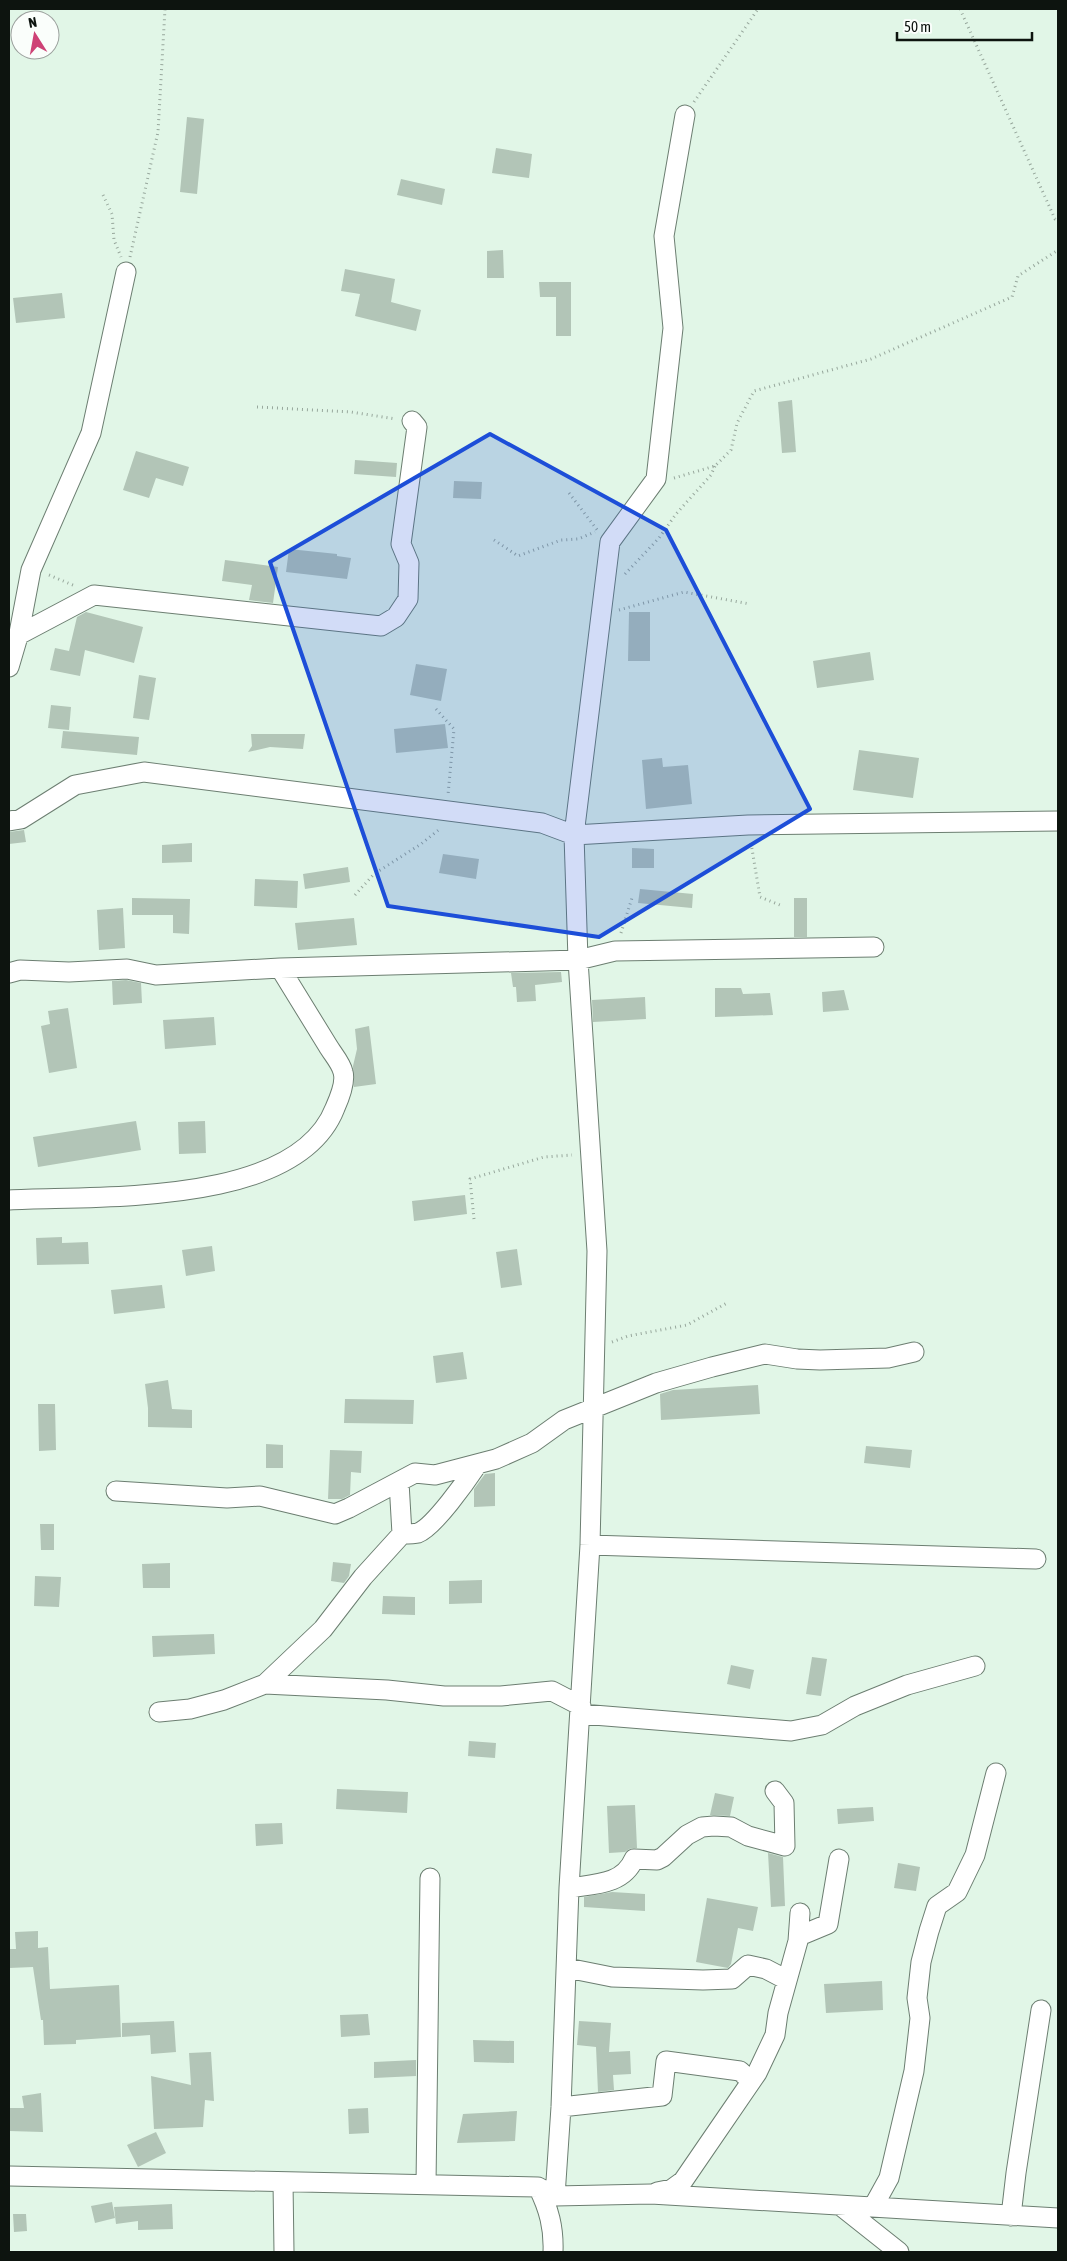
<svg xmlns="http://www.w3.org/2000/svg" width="1067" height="2261" font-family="'Asap Condensed',sans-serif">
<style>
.building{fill:#b2c5b7}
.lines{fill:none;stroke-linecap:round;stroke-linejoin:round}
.minor-casing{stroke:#6c7e71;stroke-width:21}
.path{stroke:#97a79c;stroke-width:3;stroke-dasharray:1 4;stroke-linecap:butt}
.minor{stroke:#fff;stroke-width:19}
.marked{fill:#1d4ed8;fill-opacity:0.2;stroke:#1d4ed8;stroke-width:4;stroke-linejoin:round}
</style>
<rect width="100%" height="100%" fill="#e1f6e7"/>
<path class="building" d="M187 117 204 119 197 194 180 192Z
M496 148 532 154 529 178 492 173Z
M401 179 445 189 442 205 397 195Z
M503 250 504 278H487V251Z
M345 269 395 279 391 302 421 310 416 331 355 316 360 294 341 291Z
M539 282H571V336H556V297H540Z
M62 293 65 318 16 323 13 298Z
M792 400 796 452 782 453 778 402Z
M136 451 189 467 183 486 156 478 149 498 123 490Z
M355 460 397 463 396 477 354 474Z
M454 481 482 482 481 499 453 498Z
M289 549 337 554V556L351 558 347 579 286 572Z
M225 560 278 567 273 603 249 600 252 585 222 581Z
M86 612 143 627 134 663 85 650 80 676 50 670 55 648 69 651 77 617Z
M629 612H650V661H628Z
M870 652 874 680 817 688 813 661Z
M416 664 447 669 441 701 410 695Z
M139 675 156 678 149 720 133 718Z
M51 705 71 707 69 730 48 728Z
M445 724 448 748 396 753 394 729Z
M63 731 139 737 137 755 61 748Z
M251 734H305L303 749 270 747 248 752 252 746Z
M859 750 919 758 913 798 853 790Z
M662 758 663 767 688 765 692 804 646 809 642 760Z
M24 830 26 842 9 844V832Z
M192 843V862L162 863V845Z
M632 848 654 849V868H632Z
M443 854 479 859 476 879 439 873Z
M348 867 350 882 305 889 303 874Z
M255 879 298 881 297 908 254 906Z
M640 889 693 894 692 908 638 903Z
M132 898 190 899 189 934 173 933V915H132Z
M794 898H807V937H794Z
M123 908 125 948 99 950 97 910Z
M354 918 357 945 298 950 295 923Z
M561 972 562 982 535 985 536 1001 517 1002 516 987H513L511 973Z
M126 980 141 983 142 1003 113 1005 112 981Z
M715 988H741L743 994 770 993 773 1015 715 1017Z
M844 990 849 1010 823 1012 822 992Z
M645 997 646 1019 593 1022 592 1000Z
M68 1008 77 1068 49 1073 41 1026 50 1024 48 1011Z
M214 1017 216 1045 165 1049 163 1020Z
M369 1026 376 1084 354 1087 353 1066 357 1049 355 1029Z
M136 1121 141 1150 38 1167 33 1137Z
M205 1121 206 1153 179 1154 178 1122Z
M465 1195 467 1214 414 1221 412 1201Z
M62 1237V1243L88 1242 89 1264 37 1265 36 1238Z
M212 1246 215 1271 186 1276 182 1250Z
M517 1249 522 1285 501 1288 496 1252Z
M162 1285 165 1308 114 1314 111 1290Z
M463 1352 467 1379 436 1383 433 1356Z
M168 1380 172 1409 192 1410V1428L148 1427V1408L145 1384Z
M758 1385 760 1414 661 1420 660 1394 673 1390Z
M345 1399 414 1400 413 1424 344 1423Z
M38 1404H55L56 1450 39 1451Z
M266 1444 283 1445V1468H266Z
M866 1446 912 1450 910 1468 864 1463Z
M330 1450 362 1451 361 1473 351 1472 350 1495 342 1499H328Z
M495 1473V1506L474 1507V1489L485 1474Z
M40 1524H54V1550H41Z
M333 1562 351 1564 349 1576 344 1583 331 1581Z
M170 1563V1588H143L142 1564Z
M35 1576 61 1577 59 1607 34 1606Z
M482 1580V1603L449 1604V1581Z
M383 1596 415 1597V1615L382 1614Z
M214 1634 215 1654 153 1657 152 1636Z
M812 1657 827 1659 821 1696 806 1694Z
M731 1665 754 1670 750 1689 727 1684Z
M469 1741 496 1743 495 1758 468 1756Z
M337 1789 408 1792 407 1813 336 1809Z
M715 1793 734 1797 730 1816 710 1815Z
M635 1805 637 1848 629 1849 625 1852 609 1853 607 1806Z
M873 1807 874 1821 838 1824 837 1809Z
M282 1823 283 1844 256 1846 255 1824Z
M768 1853 783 1857 785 1906 771 1907Z
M898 1863 920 1867 916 1891 894 1888Z
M612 1892 645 1894V1911L584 1907V1897Z
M707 1898 758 1907 753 1931 738 1928 731 1964 728 1968 696 1962Z
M38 1931V1948L48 1947 50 1989 119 1985 121 2037 76 2040V2044L44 2045 43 2020H41L33 1967 9 1968V1949H16L15 1932Z
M882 1981 883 2010 826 2013 824 1984Z
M368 2014 370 2035 341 2037 340 2015Z
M174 2021 176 2052 151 2054 150 2035 122 2037V2023Z
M579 2021 611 2023 609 2052 630 2051 631 2074 613 2075 614 2090 598 2092 596 2047 577 2045Z
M473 2040 514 2041V2063L474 2062Z
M211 2052 214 2101 205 2100 203 2127 154 2129 151 2076 191 2085 189 2053Z
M416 2060V2076L374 2078V2062Z
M41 2093 43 2132 9 2131V2108H24L22 2096Z
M368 2108 369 2133 349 2134 348 2109Z
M517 2111 515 2141 457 2143 463 2114Z
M156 2132 166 2153 138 2167 127 2145Z
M112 2202 115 2218 95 2223 91 2206Z
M172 2204 173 2229 138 2230V2221L116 2224 114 2207Z
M13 2214H26L27 2231 14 2232Z"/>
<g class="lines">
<g class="minor-casing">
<path id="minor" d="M9 640 94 595 381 626 396 617 408 599 409 563 401 544 417 427 412 421
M9 667 19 633 31 570 91 433 126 272
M9 821 21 819 75 785 144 772 542 823 574 835 748 825 1058 821
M9 973 20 970 69 972 127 969 156 975 280 968 578 960 615 951 874 947
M9 1200C96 1195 296 1208 335 1108 339 1099 346 1082 343 1072 341 1063 332 1053 328 1046 312 1020 296 994 280 968
M399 1482 402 1534
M116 1491 227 1498 260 1496 335 1514 349 1508 415 1473 435 1475 496 1459 532 1443 564 1420 656 1383 712 1367 765 1354 797 1359 820 1360 888 1358 914 1352
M590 1545 1036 1559
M265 1684 323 1629 363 1577 402 1534C407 1534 414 1534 418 1533 434 1527 467 1480 477 1465
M159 1712 190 1709 224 1700 265 1684 387 1690 444 1696H501L552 1691 581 1706
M581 1714 791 1731 822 1725 855 1706 907 1685 975 1666
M569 1888C594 1884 623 1885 634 1859L657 1860 663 1857 687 1835 702 1827 714 1826 731 1827 748 1836 785 1846 784 1803 775 1791
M799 1930 804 1934 828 1924 839 1859
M567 1968 612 1977 703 1980 732 1979 748 1965 766 1969 787 1980
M561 2107 662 2096 666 2061 740 2071 751 2081
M9 2176 538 2187 555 2196 651 2194 1058 2218
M283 2182 284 2252
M426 2185 430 1878
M538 2187C549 2209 554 2228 553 2252
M657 2192 672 2189 683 2181 757 2073 775 2035 778 2013 798 1941 800 1913
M555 2196 561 2107 569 1888 590 1545 597 1251 578 960 574 835 610 542 656 479 673 328 664 236 685 115
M841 2206 899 2252
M873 2207 889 2178 914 2071 920 2018 917 1998 921 1962 929 1931 937 1906 957 1892 975 1855 996 1773
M1011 2216 1016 2173 1041 2010"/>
</g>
<path class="path" d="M960 9 1055 219 1058 220
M694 102 758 9
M103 195 112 214 114 240 121 257
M130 257 158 132 165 9
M257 407 351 412 396 419
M674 478 715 466 731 450 737 423 754 391 871 359 1012 297 1018 276 1058 250
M569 493 598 531
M494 540 518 556 561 540 578 539 595 532
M625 574 659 538 676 514 711 475 715 466
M49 575 75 586
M619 610 684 592 750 604
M436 709 454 729 448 795
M751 843 760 897 780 905
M355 895 374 874 421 844 441 828
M621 933 632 898
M474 1219 470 1179 544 1157 572 1155
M612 1342 628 1336 687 1325 727 1303"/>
<use href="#minor" class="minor"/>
</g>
<path class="marked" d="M490 434 666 530 810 809 599 937 388 906 270 562Z"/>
<rect width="1067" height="2261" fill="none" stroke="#0d140f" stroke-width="20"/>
<g transform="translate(35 35) rotate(349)"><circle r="24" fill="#fafefb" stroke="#9ba09d"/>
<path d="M0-4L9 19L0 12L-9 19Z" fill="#ce4276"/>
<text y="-8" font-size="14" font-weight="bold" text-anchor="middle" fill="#0d140f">N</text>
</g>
<path d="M897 32v8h135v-8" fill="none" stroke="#0d140f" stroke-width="2.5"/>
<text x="904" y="32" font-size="15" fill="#0d140f" stroke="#fafefb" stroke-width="4" paint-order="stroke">50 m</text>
</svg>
